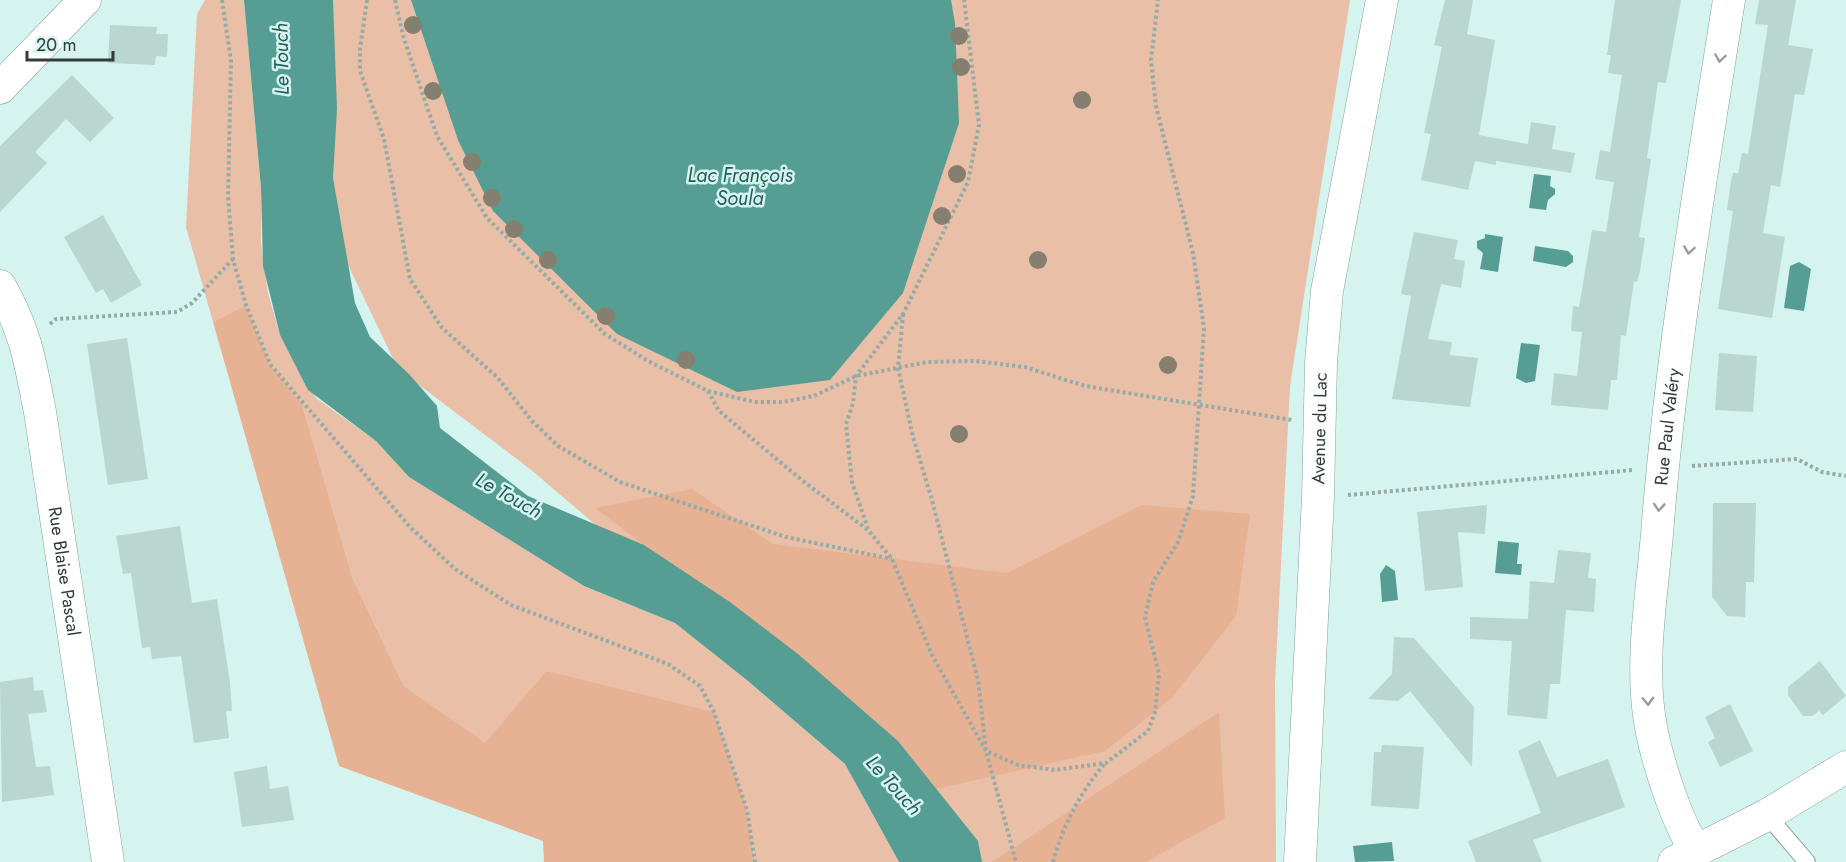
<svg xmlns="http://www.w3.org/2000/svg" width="1846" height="862" font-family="Jost,sans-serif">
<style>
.green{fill:#e9bfa7}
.forest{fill:#e7b294}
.water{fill:#569e94}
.building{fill:#b9d6d1}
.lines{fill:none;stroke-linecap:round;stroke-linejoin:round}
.lane-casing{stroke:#85a19c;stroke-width:18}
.street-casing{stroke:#85a19c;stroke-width:33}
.path{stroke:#94aba8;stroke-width:4;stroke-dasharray:3 3;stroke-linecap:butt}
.lane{stroke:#fff;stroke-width:16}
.street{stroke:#fff;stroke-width:32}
.tree{fill:#857f70}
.oneway{stroke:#989e9c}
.labels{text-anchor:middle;stroke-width:5;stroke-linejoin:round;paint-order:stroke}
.street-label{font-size:18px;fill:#303c3a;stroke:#d6f4ef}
.water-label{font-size:20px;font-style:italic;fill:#225d56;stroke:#d6f4ef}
</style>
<rect width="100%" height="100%" fill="#d6f4ef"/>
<path class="green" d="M205 0H244L261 188V244L268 293 280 335 316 398 376 441 409 477 584 586 675 623 748 681 845 764 899 862H755L747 810 546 671 485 744 404 686 353 579 302 404 270 364 246 305 213 322 186 227 197 14Z
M302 0H1350L1290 386 1275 683 1276 862H938L832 726 530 469 398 369 338 244Z"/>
<path class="forest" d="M246 305 270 364 302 404 353 579 404 686 485 743 546 671 714 712 747 810 755 862H544L543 841 339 766 213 322Z
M692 489 773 544 1007 573 1142 505 1250 514 1236 616 1172 698 1105 751 936 789 898 741 730 602 644 545 595 508Z
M1219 712 1225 818 1146 862H992Z"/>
<path class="water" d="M244 0H333L337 109 333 178 355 303 370 337 409 374 437 406 440 428 528 496 644 545 730 602 798 654 898 741 978 841 982 862H899L845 764 748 681 675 623 584 586 409 477 376 441 308 390 280 335 263 266 261 188Z
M411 0H951L955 23 959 123 903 293 830 380 737 392 617 334 493 211 458 140Z
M1534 174 1551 176 1550 186 1555 189V194L1548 200 1546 210 1529 208Z
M1485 234 1503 237 1498 272 1480 269 1483 253 1477 248V241L1485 238Z
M1535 246 1568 251 1573 256V262L1566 267 1533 261Z
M1799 262 1811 269 1804 311 1784 308 1790 266Z
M1521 343 1540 345 1535 381 1526 383 1516 378Z
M1498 541 1519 543 1517 564H1522L1521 575 1495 573Z
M1386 565 1395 571 1398 600 1382 602 1380 574Z
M1392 842 1394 861 1355 862 1353 846Z"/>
<path class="building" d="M1445 0H1473L1467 34 1495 40 1479 135 1528 144 1531 122 1556 126 1552 149 1575 153 1571 173 1496 161V165L1475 161 1468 190 1421 180 1431 134 1424 133 1442 47 1434 45Z
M1615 0H1681L1666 83 1658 82 1647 158 1651 159 1639 237 1645 238 1640 271 1637 282 1634 281 1626 336 1621 335 1617 380H1611L1608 410 1551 405 1554 373 1577 376 1582 332 1571 331 1573 306 1579 307 1592 230 1606 232 1614 182 1595 179 1600 150 1610 152 1622 75 1608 73 1611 55H1607Z
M1759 0H1796L1788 45 1813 49 1804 95 1795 94 1780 187 1771 185 1763 233 1785 237 1772 318 1718 309 1733 211 1727 210 1731 181 1733 173H1738L1742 153 1748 154 1768 25 1755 24Z
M110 25 157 27 156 34H168L167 57 156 56 155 65 108 63Z
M72 75 114 118 90 142 66 119 35 152 47 163 0 212V146Z
M103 215 142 285 111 303 103 289 96 293 64 237Z
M1414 232 1458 240 1454 259 1465 261 1461 288 1441 284 1428 339 1452 342 1450 355 1478 358 1470 407 1392 399 1411 296 1401 294Z
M127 338 148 479 108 485 87 344Z
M1719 353 1757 356 1753 412 1715 410Z
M1713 503H1756L1754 582H1746L1745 617 1727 616 1712 597Z
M1487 505 1485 534 1458 532 1463 587 1425 591 1417 512Z
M180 526 192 603 217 599 230 682 232 711H226L229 738 194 743 181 656 152 659 150 647 142 648 131 573 123 574 116 536Z
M1558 550 1591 553 1588 578 1596 579 1594 612 1566 610 1560 684H1550L1547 719 1507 715 1512 641 1470 639V617L1528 619 1530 581 1554 583Z
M1394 637 1414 638 1474 707 1472 767 1410 691 1398 701 1368 699 1392 674Z
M1820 661 1846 696 1823 715 1819 711 1812 716H1803L1788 695V687Z
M33 677 34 691 43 690 47 712 28 714 36 767 50 766 54 795 2 802 0 682Z
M1730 704 1753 751 1720 767 1708 742 1715 738 1705 717Z
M1540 740 1557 777 1608 759 1625 807 1533 840 1542 862H1476L1468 841 1541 813 1518 751Z
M1382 745 1424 747 1419 809 1371 806 1374 752H1381Z
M267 766 270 789 288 786 294 820 242 827 234 772Z"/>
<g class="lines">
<g class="lane-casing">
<path id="lane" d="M1767 815 1807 862"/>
</g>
<g class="street-casing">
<g id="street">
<path d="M0 88 85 0"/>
<path id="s1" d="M0 286C26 332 30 361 40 412L108 862"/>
<path id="s2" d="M1696 851C1675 819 1654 752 1649 715 1641 656 1652 593 1657 534 1671 354 1701 178 1729 0"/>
<path id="s3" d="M1300 862 1318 497 1321 363 1327 291 1382 0"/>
<path d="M1674 862 1767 815 1846 767"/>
</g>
</g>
<path class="path" d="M222 0 231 61 228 196 233 259 246 305 270 364 410 527 455 569 511 605 668 664 700 686 714 712 747 810 755 862
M367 0 360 49V71L384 139 410 279 442 328 497 377 532 421 558 446 620 482 786 537 892 559
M395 0 404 39 437 136 487 218 605 334 648 361 708 391 755 402H783L814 396 856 376 927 362 976 361 1025 367 1085 386 1292 420
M903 314 898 368 913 437 932 500 978 680 986 751 1016 862
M50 324 56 319 177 312 192 303 233 259
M708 391 719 411 803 481 868 530 892 559 932 655 986 751 1018 765 1055 770 1106 763 1148 731 1155 712 1159 674 1145 617 1153 582 1178 542 1193 496 1204 328 1193 253 1156 106 1151 60 1158 0
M1692 466 1797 459 1822 472 1846 476
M1348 495 1633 470
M868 529 852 482 846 424 853 403 856 376 903 314 968 182 979 125 964 0
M1053 862C1063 825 1080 793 1105 763"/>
<use href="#lane" class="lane"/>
<use href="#street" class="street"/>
</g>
<g class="tree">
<circle cx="413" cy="25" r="9"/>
<circle cx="959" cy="36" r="9"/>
<circle cx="961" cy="67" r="9"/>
<circle cx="433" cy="91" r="9"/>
<circle cx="1082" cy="100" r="9"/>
<circle cx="472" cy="162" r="9"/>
<circle cx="957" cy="174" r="9"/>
<circle cx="492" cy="198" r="9"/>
<circle cx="942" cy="216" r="9"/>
<circle cx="514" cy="229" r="9"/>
<circle cx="548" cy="260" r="9"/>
<circle cx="1038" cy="260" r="9"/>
<circle cx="606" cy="316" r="9"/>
<circle cx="686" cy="360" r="9"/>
<circle cx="1168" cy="365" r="9"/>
<circle cx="959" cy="434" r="9"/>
</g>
<defs><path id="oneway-chevron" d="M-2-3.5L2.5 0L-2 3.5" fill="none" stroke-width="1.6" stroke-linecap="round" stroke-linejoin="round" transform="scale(1.5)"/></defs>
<g class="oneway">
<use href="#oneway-chevron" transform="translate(1720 58) rotate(99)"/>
<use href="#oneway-chevron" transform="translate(1689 250) rotate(99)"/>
<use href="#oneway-chevron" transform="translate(1659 507) rotate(94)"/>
<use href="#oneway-chevron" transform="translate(1648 701) rotate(88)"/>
</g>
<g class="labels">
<g class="street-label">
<text dy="6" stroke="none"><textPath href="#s2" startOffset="434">Rue Paul Valéry</textPath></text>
<text dy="6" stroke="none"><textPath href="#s3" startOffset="434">Avenue du Lac</textPath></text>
<text dy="6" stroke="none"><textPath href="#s1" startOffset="294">Rue Blaise Pascal</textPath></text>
</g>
<g class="water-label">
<text transform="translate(281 59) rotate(-91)" y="7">Le Touch</text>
<text x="740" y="182">Lac François<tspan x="740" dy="23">Soula</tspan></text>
<text transform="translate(509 495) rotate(29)" y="7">Le Touch</text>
<text transform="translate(894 785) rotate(48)" y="7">Le Touch</text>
</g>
</g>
<path d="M27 51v9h86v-9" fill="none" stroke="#303c3a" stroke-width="3"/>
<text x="36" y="51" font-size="18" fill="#303c3a" stroke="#d6f4ef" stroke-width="4.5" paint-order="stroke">20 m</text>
</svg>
